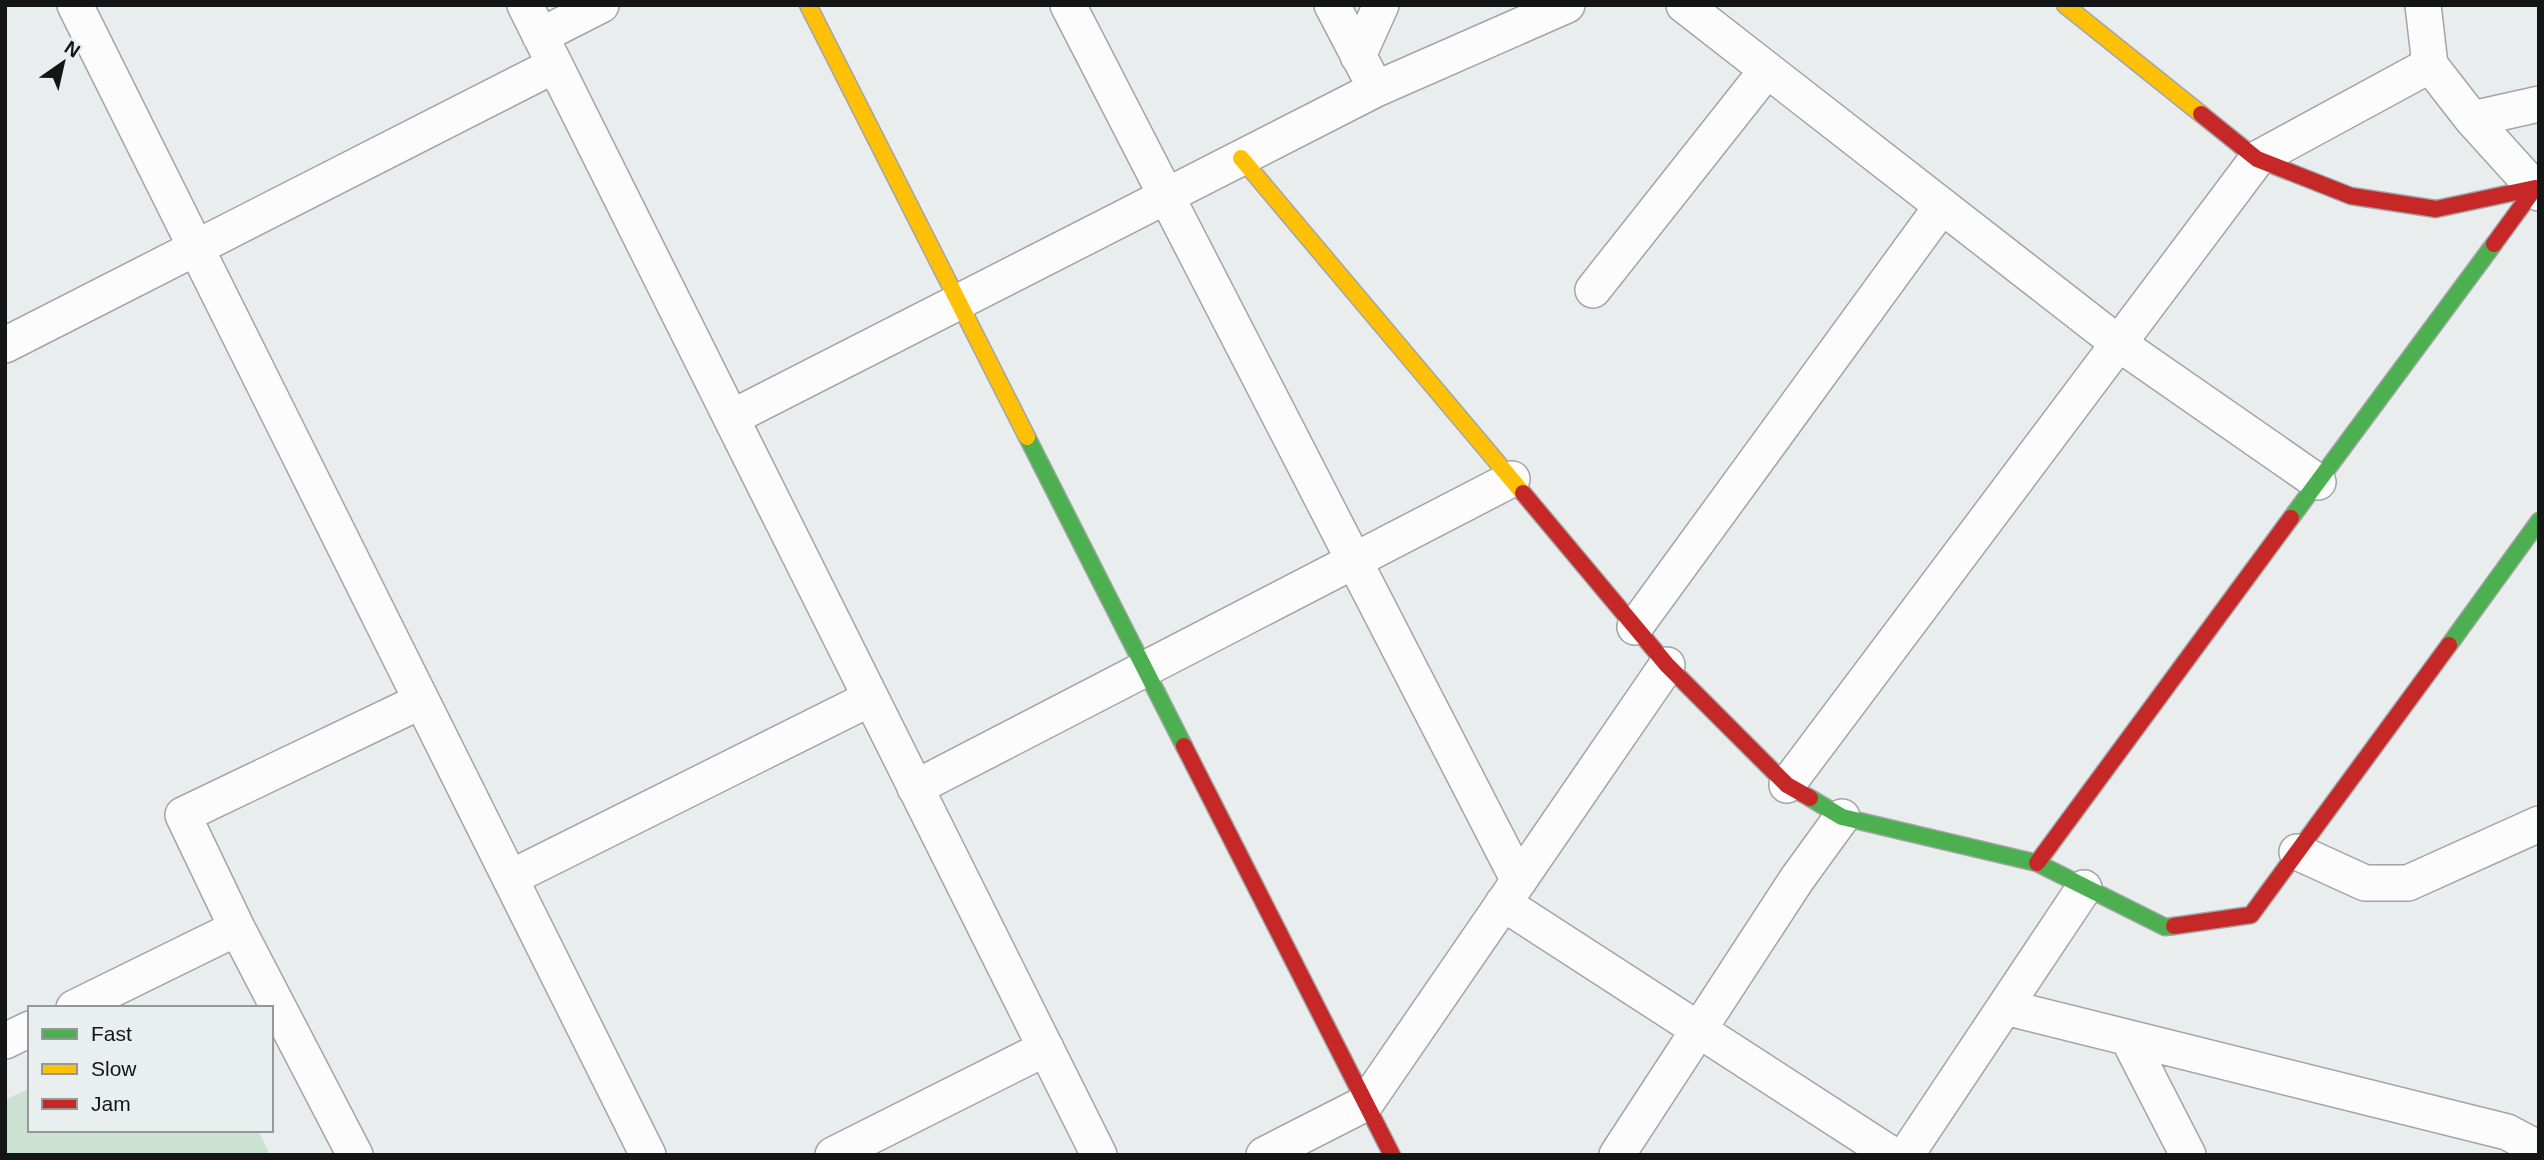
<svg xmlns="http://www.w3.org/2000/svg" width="2544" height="1160" font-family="Helvetica,sans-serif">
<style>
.green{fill:#cbe1d2}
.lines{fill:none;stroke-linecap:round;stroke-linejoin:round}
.street-casing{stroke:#a2a5a5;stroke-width:38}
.fast-casing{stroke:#a2a5a5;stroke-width:19}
.slow-casing{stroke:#a2a5a5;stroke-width:19}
.jam-casing{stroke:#a2a5a5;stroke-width:19}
.street{stroke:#fcfcfc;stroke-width:35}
.fast{stroke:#4caf50;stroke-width:16}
.slow{stroke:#ffc107;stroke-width:16}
.jam{stroke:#c62828;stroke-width:16}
</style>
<rect width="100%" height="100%" fill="#eaeded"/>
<path class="green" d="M30 1088V1130H258L270 1155H5V1100Z"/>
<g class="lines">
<g class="street-casing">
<path id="street" d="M75 5 648 1155
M525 5 1099 1155
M1068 5 1519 881
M1332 5 1376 89
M1684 5 2118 343 2318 482
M2423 5 2430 65 2472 119 2539 193
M540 36 601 5
M1358 56 1381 5
M2472 119 2539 104
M1593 290 1767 70
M5 345 555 65
M731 418 1376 89 1567 5
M1635 627 1942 206
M1787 785 2257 159 2430 65
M915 788 1512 479
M2297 852 2365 883H2408L2539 824
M510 878 871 698
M1503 903 1892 1155
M2005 1007 2507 1132 2539 1149
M74 1008 237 928
M2128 1038 2188 1155
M5 1041 30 1029
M355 1155 237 928 183 815 421 701
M833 1155 1046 1048
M1264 1155 1366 1103 1667 665
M1617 1155 1797 879 1842 817
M1906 1155 2084 888"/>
</g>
<g class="fast-casing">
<path id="fast" d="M1027 437 1184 746
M2291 518 2494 244
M2449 645 2539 521
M1810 798 1842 817 2037 863 2165 927 2174 926"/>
</g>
<g class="slow-casing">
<path id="slow" d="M808 5 1027 437
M2065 5 2201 114
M1241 158 1523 493"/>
</g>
<g class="jam-casing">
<path id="jam" d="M2201 114 2257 159 2351 196 2436 209 2535 188 2494 244
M1523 493 1667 665 1787 785 1810 798
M1184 746 1392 1155
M2037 863 2291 518
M2174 926 2251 915 2449 645"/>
</g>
<use href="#street" class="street"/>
<use href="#fast" class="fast"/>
<use href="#slow" class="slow"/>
<use href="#jam" class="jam"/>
</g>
<rect width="2544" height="1160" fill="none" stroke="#141616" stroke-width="14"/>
<rect x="28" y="1006" width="245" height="126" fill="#e9eeee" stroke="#949898" stroke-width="2"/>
<rect x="42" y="1029" width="35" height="10" fill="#4caf50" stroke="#949898" stroke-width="2"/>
<text x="91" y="1041" font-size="21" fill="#141616">Fast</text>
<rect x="42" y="1064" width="35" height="10" fill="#ffc107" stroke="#949898" stroke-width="2"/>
<text x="91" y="1076" font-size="21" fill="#141616">Slow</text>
<rect x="42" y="1099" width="35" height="10" fill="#c62828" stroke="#949898" stroke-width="2"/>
<text x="91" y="1111" font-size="21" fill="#141616">Jam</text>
<g transform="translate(63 63) rotate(34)" stroke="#e9eeee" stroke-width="5" paint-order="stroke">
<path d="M0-5L12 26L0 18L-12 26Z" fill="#141616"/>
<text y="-10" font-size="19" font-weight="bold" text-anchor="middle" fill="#141616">N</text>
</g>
</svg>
